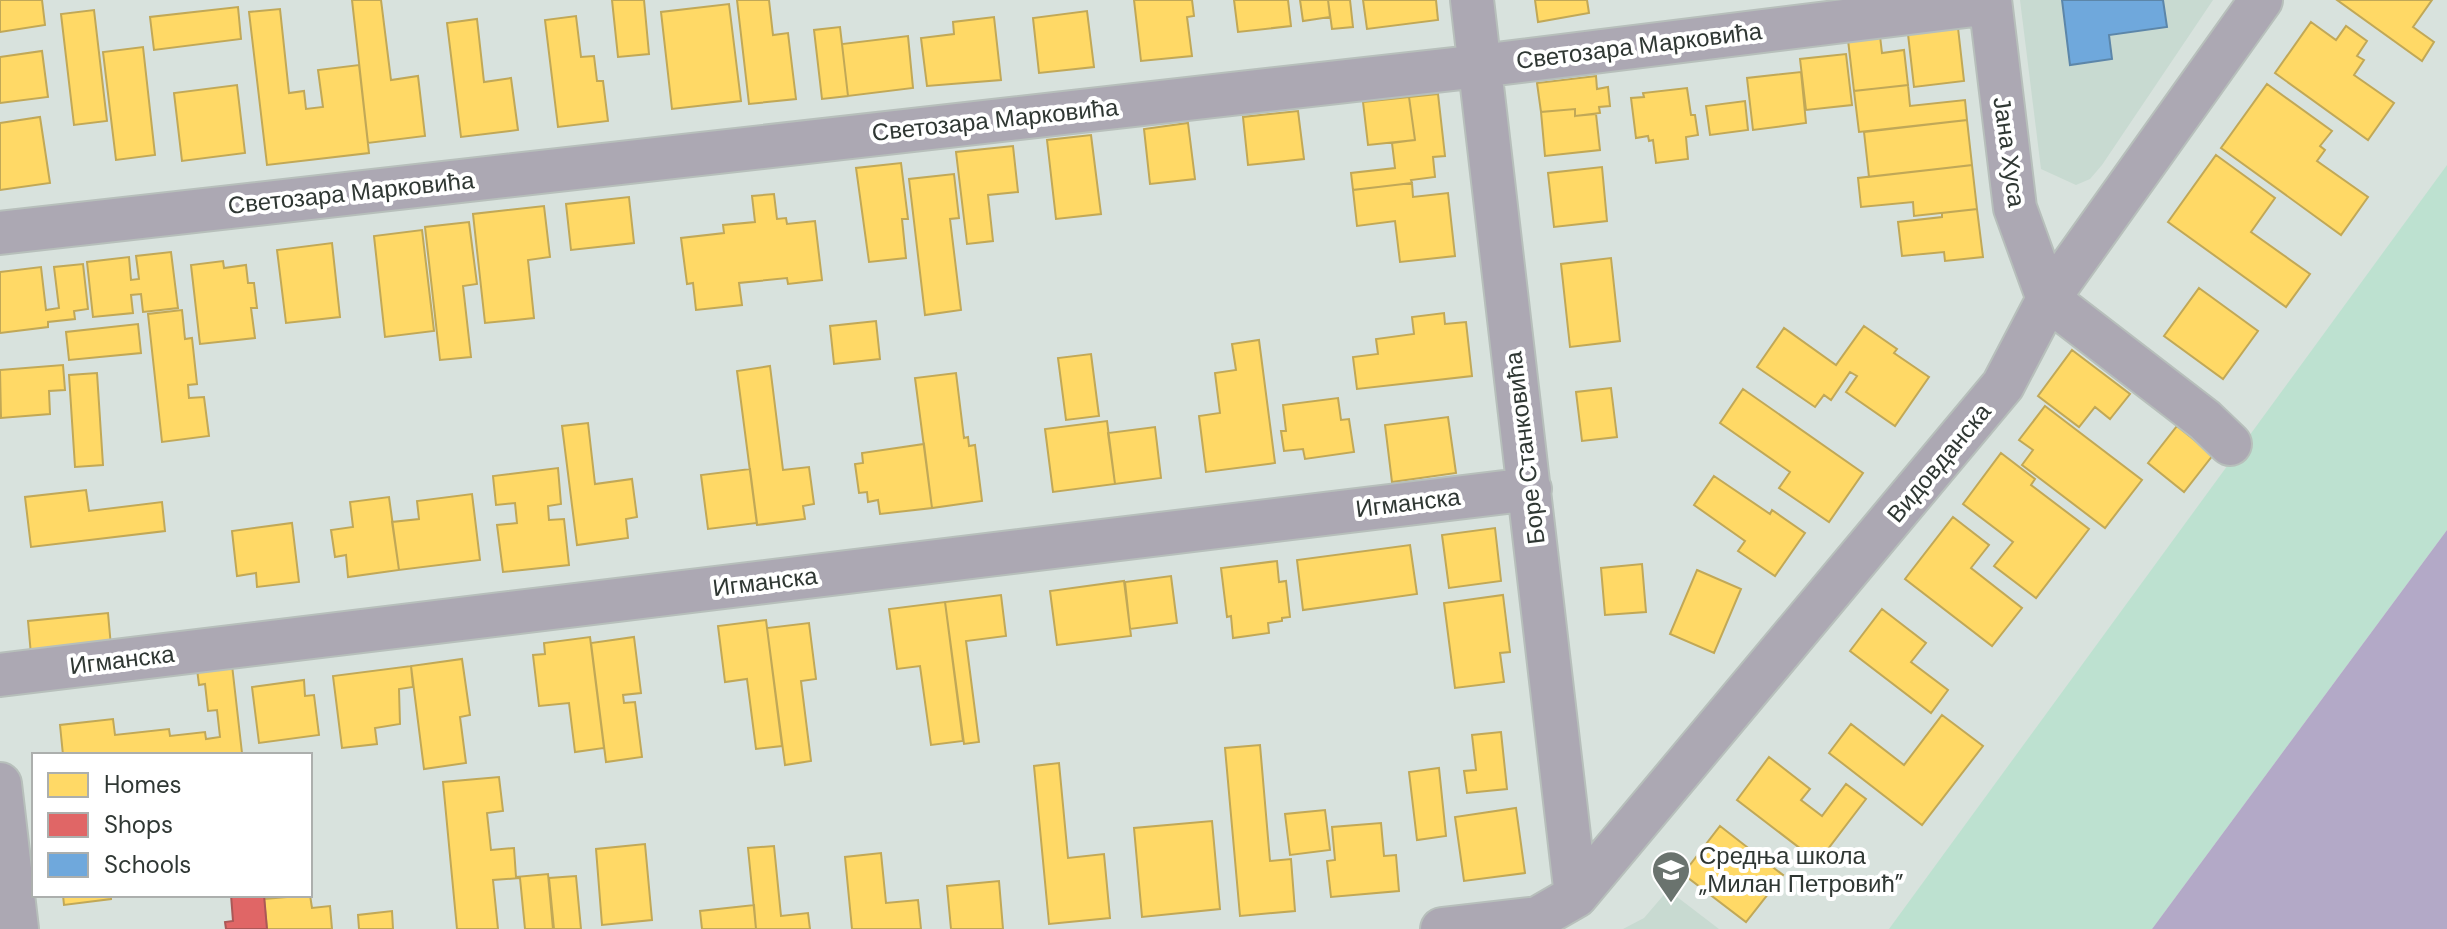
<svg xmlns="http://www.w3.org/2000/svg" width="2447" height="929" font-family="'DM Sans',sans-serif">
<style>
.built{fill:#c8dad1}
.green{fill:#bde1d0}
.water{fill:#b3a9c7}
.homes{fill:#ffd966;stroke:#c1a857;stroke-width:2}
.shops{fill:#e06666;stroke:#ab5857;stroke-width:2}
.schools{fill:#6fa8dc;stroke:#5c86a9;stroke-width:2}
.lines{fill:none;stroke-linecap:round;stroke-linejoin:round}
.minor-casing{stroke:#b7bfbb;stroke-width:46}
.minor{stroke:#aca8b3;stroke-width:42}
.labels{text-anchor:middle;stroke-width:8;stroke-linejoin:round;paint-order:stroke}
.street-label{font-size:24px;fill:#2f3733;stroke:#fff}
.poi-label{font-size:24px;fill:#2f3733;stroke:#fff;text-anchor:start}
</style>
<rect width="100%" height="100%" fill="#d8e2dd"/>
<path class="built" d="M2020 0H2213L2102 165 2090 179 2076 185 2041 169Z
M1668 890 1719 929H1623L1644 918Z"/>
<path class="green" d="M2447 165V530L2152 929H1889Z"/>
<path class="water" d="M2447 530V929H2152Z"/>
<path class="homes" d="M0 0H42L45 25 0 32Z
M352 0H381L391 80 418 76 425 136 368 143Z
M612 0H644L649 54 618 57Z
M737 0H769L773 35 788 33 796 99 749 104Z
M1134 0H1192L1194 16 1187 17 1192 56 1141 61Z
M1234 0H1288L1291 26 1238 32Z
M1300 0H1328L1330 17 1303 21Z
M1328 0H1350L1353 27 1332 29Z
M1363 0H1436L1438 20 1367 29Z
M1535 0H1587L1589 13 1538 22Z
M2337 0H2432L2413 27 2434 42 2422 61Z
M729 4 741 101 672 109 661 12Z
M238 7 241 39 154 50 150 17Z
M280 9 289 93 304 91 306 109 323 107 318 70 359 65 369 153 267 165 249 12Z
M94 10 107 121 74 125 61 14Z
M1087 11 1094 67 1039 73 1033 18Z
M576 16 581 57 594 56 597 81H603L608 121 558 127 545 20Z
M994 17 1001 80 927 86 921 38 954 34 953 22Z
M477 19 484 82 511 78 518 130 461 137 447 23Z
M2311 22 2336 40 2346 26 2367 41 2357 56 2364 60 2354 75 2394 103 2368 140 2275 73Z
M840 27 848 96 822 99 814 30Z
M1958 28 1964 81 1914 87 1908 34Z
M908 36 913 88 848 96 842 44Z
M1880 36 1882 53 1904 50 1908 85 1854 91 1848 40Z
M143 47 155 155 116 160 103 52Z
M42 51 48 97 0 103V57Z
M1846 54 1852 105 1806 110 1800 59Z
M1801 72 1806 123 1753 130 1747 78Z
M1596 76 1597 89 1608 87 1610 106 1599 107 1600 113 1575 116V109L1541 112 1537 83Z
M2267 84 2332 131 2320 146 2325 150 2317 161 2368 197 2341 235 2221 148Z
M237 85 245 153 182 161 174 93Z
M1908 85 1910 106 1965 100 1967 120 1859 132 1854 91Z
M1687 88 1691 115H1695L1698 135 1686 137 1688 159 1656 163 1653 140 1649 141 1648 136 1636 138 1631 98 1644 97 1643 93Z
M1438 94 1445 156 1433 157 1435 177 1411 180 1412 183 1353 190 1351 173 1395 168 1392 143 1415 140 1409 97Z
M1409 97 1415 140 1368 145 1363 102Z
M1745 101 1748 130 1710 135 1706 106Z
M1575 109V116L1596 114 1600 150 1545 156 1541 112Z
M1298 111 1304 159 1248 165 1243 117Z
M40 117 50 183 0 190V123Z
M1967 120 1972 165 1869 177 1864 132Z
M1188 123 1195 179 1150 184 1144 129Z
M1091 135 1101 214 1056 219 1047 140Z
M1013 146 1018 192 988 195 993 241 967 244 956 152Z
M2216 155 2275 198 2251 232 2310 274 2286 307 2168 222Z
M901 163 908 219H902L906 258 869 262 856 168Z
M1972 165 1977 209 1914 216 1913 202 1861 207 1858 178Z
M1602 167 1607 221 1554 227 1548 173Z
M954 174 959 218 950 219 961 310 925 315 909 179Z
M1412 183 1413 197 1448 193 1455 256 1400 262 1395 221 1357 226 1353 190Z
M774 194 777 219 786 218 787 224 815 221 822 280 788 284 787 278 739 283 742 305 696 310 693 283 687 284 681 238 724 233 723 225 755 222 752 196Z
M629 197 634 243 571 250 566 204Z
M544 206 550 257 528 260 534 318 485 323 473 214Z
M1977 209 1983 257 1945 261 1944 252 1902 256 1898 222 1942 217V213Z
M469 222 477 284 463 286 471 357 440 360 425 227Z
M422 230 434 331 385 337 374 236Z
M332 243 340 317 286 323 277 250Z
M171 252 178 308 143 312 141 294 131 295 133 313 93 317 87 262 129 257 131 280 139 279 136 256Z
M1611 258 1620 341 1570 347 1561 264Z
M223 261 224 268 246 265 248 283H254L257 308H251L255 338 200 344 191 265Z
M83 264 88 309 74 311 75 319 48 322V327L0 333V272L41 267 46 310 59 308 54 267Z
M2199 288 2258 331 2223 379 2164 336Z
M182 310 185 339 192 338 197 384 188 385 189 398 204 397 209 436 162 442 148 314Z
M1444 313 1445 324 1466 322 1472 376 1357 389 1353 357 1378 354 1376 339 1414 334 1412 317Z
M876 321 880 359 834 364 830 326Z
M138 324 141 353 69 360 66 332Z
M1864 326 1897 349 1894 353 1929 377 1895 426 1846 392 1857 376 1850 372 1831 400 1824 395 1815 407 1757 367 1784 328 1836 365Z
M1259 340 1275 463 1206 472 1199 416 1220 413 1215 373 1236 370 1232 344Z
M2072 350 2130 394 2110 419 2095 407 2079 427 2038 396Z
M1091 354 1099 416 1066 420 1058 358Z
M63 365 65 390 49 391 50 414 1 418 0 370Z
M770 366 783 470 809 467 814 504 803 506 805 519 757 525 737 371Z
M97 373 103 465 75 467 69 375Z
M956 373 964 438 968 437 969 446 975 445 982 501 932 508 915 378Z
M1611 388 1617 437 1582 441 1576 392Z
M1743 389 1863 473 1829 522 1779 488 1790 472 1720 423Z
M1338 398 1341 420 1349 419 1354 452 1305 459 1303 449 1284 451 1281 431H1286L1283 405Z
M2045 406 2142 480 2105 528 2022 465 2033 450 2019 440Z
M1448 417 1456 473 1392 482 1385 425Z
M1107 421 1115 484 1053 492 1045 429Z
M588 423 595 484 632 479 637 517 626 519 628 538 577 545 562 426Z
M2177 426 2213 455 2184 492 2148 463Z
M1155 427 1161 478 1115 484 1108 433Z
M924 444 932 508 880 514 878 500 868 502 867 492 859 493 855 464 863 463 862 453Z
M2001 453 2035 479 2031 485 2089 529 2036 598 1994 566 2013 542 1963 504Z
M558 468 561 504 548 506 549 520 564 519 569 565 503 572 497 525 517 523 515 503 496 505 493 476Z
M750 469 757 523 708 529 701 475Z
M1714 476 1770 514 1772 510 1805 533 1775 576 1738 551 1745 541 1694 505Z
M86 490 89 511 162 502 165 531 31 547 25 497Z
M472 494 480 560 399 570 392 522 419 519 417 501Z
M389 497 399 570 348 577 346 555 335 557 331 530 353 527 350 502Z
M1953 517 1989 545 1971 568 2022 608 1992 646 1905 579Z
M292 523 299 582 257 587 256 573 237 576 232 531Z
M1495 528 1501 581 1449 588 1442 535Z
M1410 545 1417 594 1303 610 1297 560Z
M1277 561 1279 582 1286 581 1290 617 1282 618V621L1268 623 1269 633 1233 638 1231 616 1227 617 1221 568Z
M1642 564 1646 612 1605 615 1601 568Z
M1697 570 1741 589 1714 653 1670 634Z
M1171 576 1177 623 1130 629 1125 582Z
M1124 581 1131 636 1057 645 1050 591Z
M1001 595 1006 636 966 641 979 742 964 744 945 602Z
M1503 595 1510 652 1500 653 1504 682 1455 688 1444 603Z
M945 602 963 741 931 745 920 666 897 669 889 609Z
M1882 609 1926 643 1911 662 1948 690 1931 713 1850 651Z
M108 613 112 658 32 666 28 621Z
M766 620 782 746 756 749 747 679 725 682 718 626Z
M809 623 816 679 801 681 811 761 785 765 767 628Z
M590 637 604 748 575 752 569 703 539 706 533 655 545 654 544 643Z
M634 637 641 693 623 695 624 703 635 702 642 757 606 762 591 643Z
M462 659 470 715 460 717 466 763 424 769 411 666Z
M232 665 242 753 223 755H63L60 725 113 719 115 735 169 729 170 736 205 732 206 739 220 737 217 710 208 711 205 684 199 685 197 669Z
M411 666 413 687 399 689 400 724 375 728 377 744 342 748 333 676Z
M304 680 305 696 314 695 319 735 259 743 252 687Z
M1942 715 1983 746 1922 825 1829 753 1851 724 1904 765Z
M1501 732 1507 789 1467 793 1464 771 1476 770 1472 735Z
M1260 745 1270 861 1291 859 1295 911 1240 916 1225 748Z
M1769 757 1810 789 1801 800 1822 816 1846 784 1866 799 1818 862 1737 800Z
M1059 763 1068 858 1104 854 1110 918 1049 924 1034 766Z
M1439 768 1446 836 1417 840 1409 772Z
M499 777 503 811 487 813 491 850 514 848 516 877 548 874 553 929H525L520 878 493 880 498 929H457L443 782Z
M1516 808 1525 873 1464 881 1455 817Z
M1325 810 1330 850 1290 855 1285 814Z
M1212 821 1220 909 1142 917 1134 828Z
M1381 823 1384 856 1396 855 1399 891 1331 897 1327 861 1335 860 1332 827Z
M1720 826 1783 875 1746 922 1683 874Z
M645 844 652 920 602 925 596 849Z
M774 846 781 916 808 913 810 929H756L748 848Z
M881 853 886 903 918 900 921 929H852L845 857Z
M576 876 581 929H554L549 878Z
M999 881 1003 929H951L947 886Z
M63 895H111V899L64 905Z
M310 895 312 908 330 906 332 929H267L264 899Z
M754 905 756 929H702L700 911Z
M392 911 393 929H359L358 915Z"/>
<path class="shops" d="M231 895H264L267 929H226L225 922 233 921Z"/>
<path class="schools" d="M2062 0H2163L2167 27 2109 35 2112 59 2070 65Z"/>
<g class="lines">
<g class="minor-casing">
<path id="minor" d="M1472 0 1576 896
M1990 0 2015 208 2048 299 2205 420 2230 444
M0 233 1480 66 1990 3
M0 675 1530 489
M0 784 17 929
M1442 929 1538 918 1576 896 2003 385 2048 299 2261 0"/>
</g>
<use href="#minor" class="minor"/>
</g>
<defs>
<g id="school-pin" transform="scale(2)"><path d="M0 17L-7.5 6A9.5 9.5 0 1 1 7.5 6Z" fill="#6a736e" stroke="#fff"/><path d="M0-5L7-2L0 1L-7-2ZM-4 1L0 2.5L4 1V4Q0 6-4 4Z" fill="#fff"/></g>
</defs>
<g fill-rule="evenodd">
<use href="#school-pin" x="1671" y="870"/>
</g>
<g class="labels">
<g class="street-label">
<text transform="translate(1639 46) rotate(-7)" y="8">Светозара Марковића</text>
<text transform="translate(995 120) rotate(-6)" y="8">Светозара Марковића</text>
<text transform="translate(2009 152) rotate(82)" y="8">Јана Хуса</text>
<text transform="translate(351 193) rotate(-6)" y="8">Светозара Марковића</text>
<text transform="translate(1525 448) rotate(-97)" y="8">Боре Станковића</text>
<text transform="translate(1939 463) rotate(-50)" y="8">Видовданска</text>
<text transform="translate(1408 503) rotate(-7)" y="8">Игманска</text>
<text transform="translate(765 582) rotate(-7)" y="8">Игманска</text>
<text transform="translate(122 660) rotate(-7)" y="8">Игманска</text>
</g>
<g class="poi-label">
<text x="1699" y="864">Средња школа<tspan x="1699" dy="28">„Милан Петровић”</tspan></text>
</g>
</g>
<rect x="32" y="753" width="280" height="144" fill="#ffffff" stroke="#acafad" stroke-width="2"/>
<rect x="48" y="773" width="40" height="24" fill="#ffd966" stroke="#acafad" stroke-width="2"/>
<text x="104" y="793" font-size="24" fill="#2f3733">Homes</text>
<rect x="48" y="813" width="40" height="24" fill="#e06666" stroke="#acafad" stroke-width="2"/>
<text x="104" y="833" font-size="24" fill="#2f3733">Shops</text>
<rect x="48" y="853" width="40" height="24" fill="#6fa8dc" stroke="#acafad" stroke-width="2"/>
<text x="104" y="873" font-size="24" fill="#2f3733">Schools</text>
</svg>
